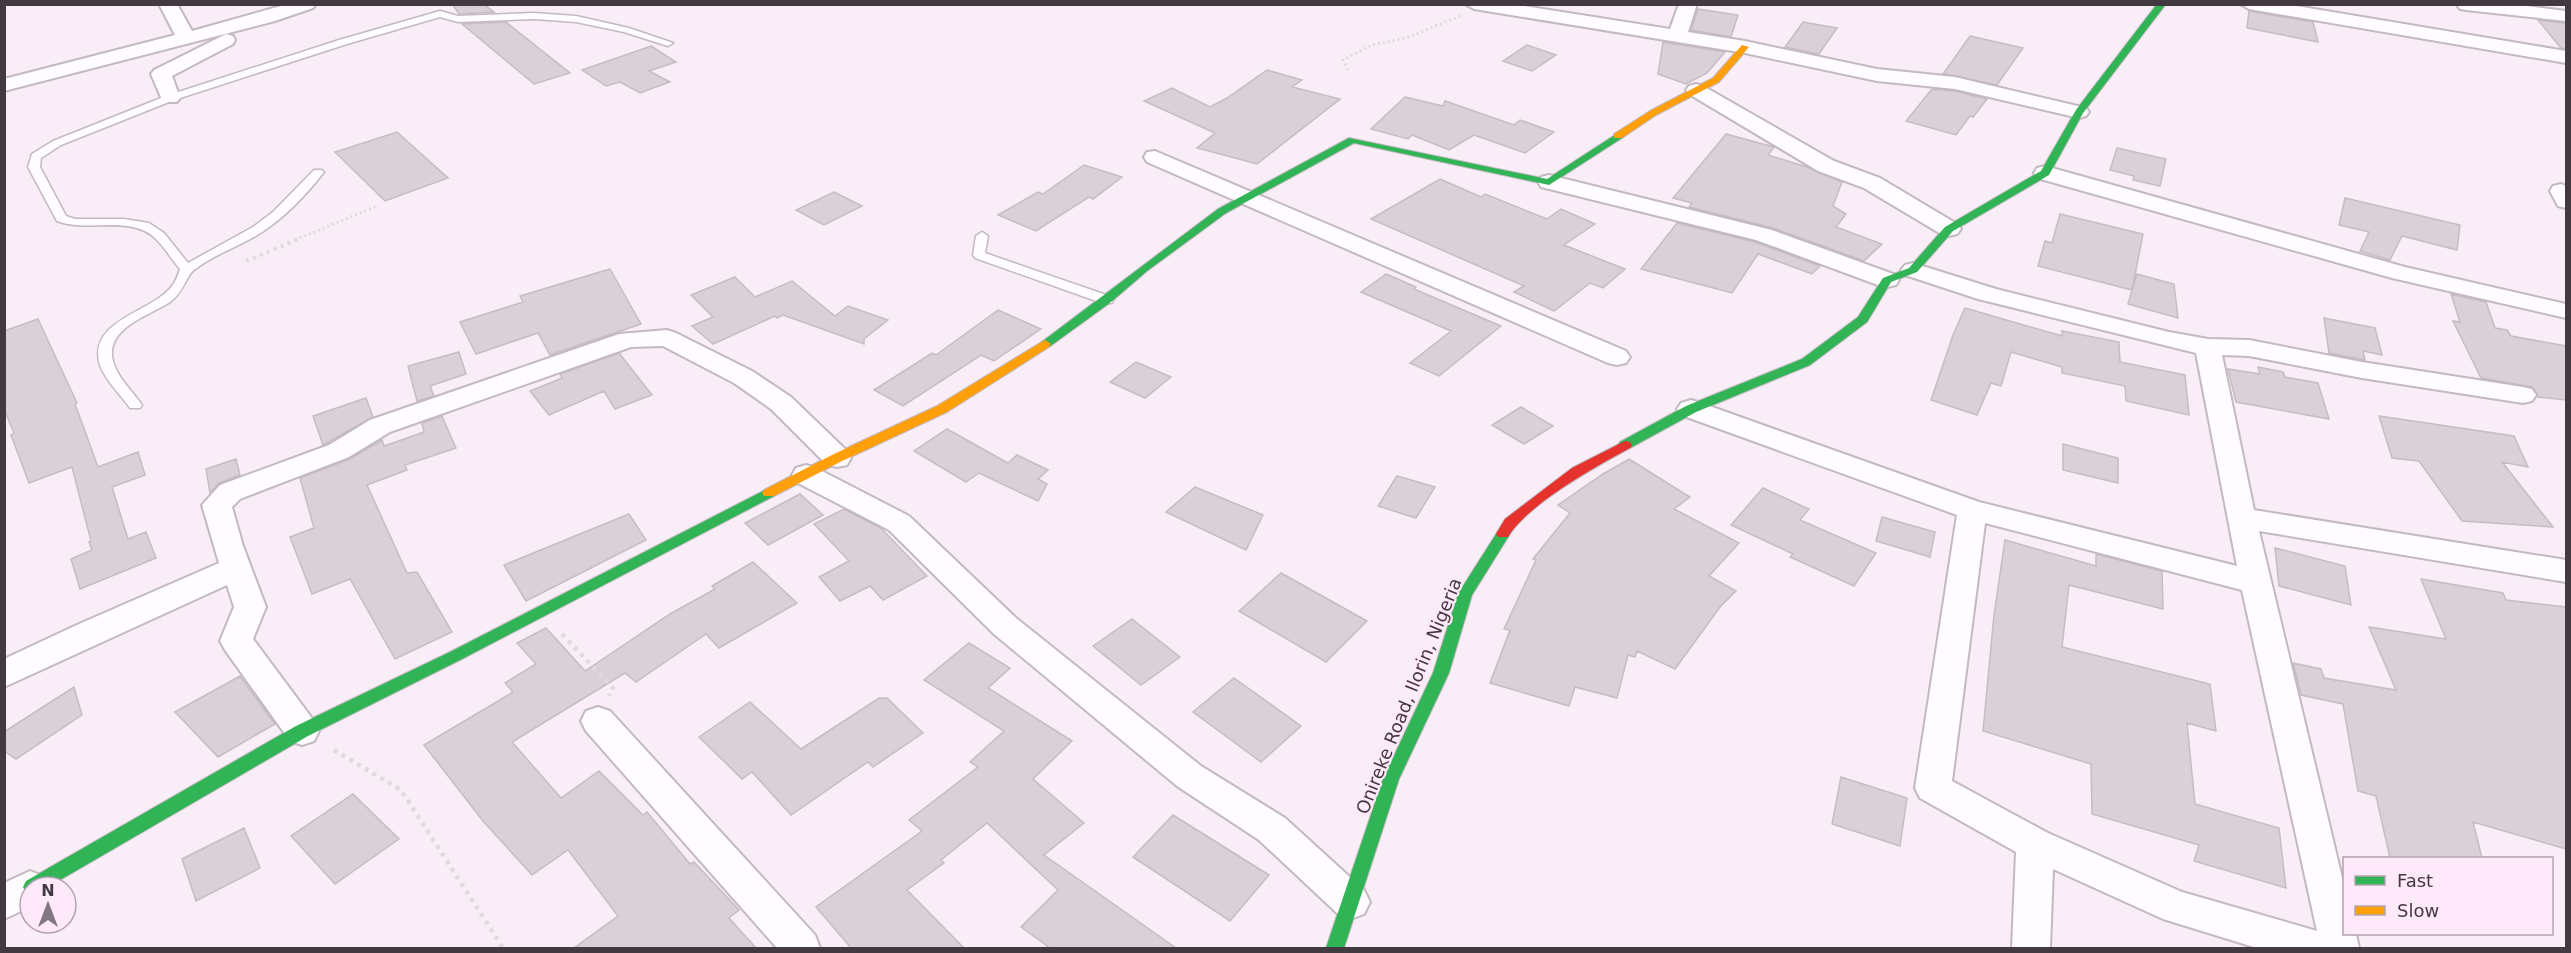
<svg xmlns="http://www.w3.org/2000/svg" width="2571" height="953" font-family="'DejaVu Sans',sans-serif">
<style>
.building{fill:#dad0d8;stroke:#c5bcc4;stroke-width:1.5}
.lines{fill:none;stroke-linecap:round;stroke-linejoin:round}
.lane-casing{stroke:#c3b9c1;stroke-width:3}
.street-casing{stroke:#c3b9c1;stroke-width:4}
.fast-casing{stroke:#c3b9c1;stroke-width:2}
.slow-casing{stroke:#c3b9c1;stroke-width:2}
.jam-casing{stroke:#c3b9c1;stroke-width:2}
.path-far2{stroke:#dedadd;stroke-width:3;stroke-dasharray:2 3;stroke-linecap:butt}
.path-far1{stroke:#dedadd;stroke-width:4;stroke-dasharray:3 4.5;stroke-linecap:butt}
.path{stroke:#dedadd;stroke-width:4.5;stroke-dasharray:4 5;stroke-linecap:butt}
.lane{fill:#fefcfe;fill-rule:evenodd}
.street{fill:#fefcfe;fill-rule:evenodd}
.fast{fill:#30b455;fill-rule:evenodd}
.slow{fill:#ff9f0a;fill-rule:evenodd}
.jam{fill:#e5322d;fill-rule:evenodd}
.labels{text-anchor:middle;stroke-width:4.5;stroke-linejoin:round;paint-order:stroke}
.street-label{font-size:18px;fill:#433941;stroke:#fee9fa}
</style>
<rect width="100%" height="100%" fill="#f9eef7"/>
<path class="building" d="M452 4H484L494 12 459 14Z
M1698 9 1738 15 1731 37 1691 30Z
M2249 11 2313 22 2318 42 2247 28Z
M2538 20 2566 23V49L2561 48Z
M506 22 570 73 534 84 462 24Z
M1803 22 1837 28 1819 54 1785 47Z
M1970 36 2023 48 1997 85 1943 74Z
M1663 42 1725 52 1707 73 1686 84 1658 74Z
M1527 45 1556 55 1532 71 1503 61Z
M651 46 676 62 649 71 670 82 640 93 620 82 606 86 582 70Z
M1267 70 1302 80 1292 87 1340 99 1257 164 1197 148 1215 133 1144 101 1172 88 1210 107 1227 98Z
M1932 89 1955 91 1987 99 1973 117 1970 116 1956 135 1906 121Z
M1405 97 1443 106 1445 101 1514 125 1520 120 1554 132 1525 153 1474 135 1449 150 1412 135 1408 139 1371 129Z
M397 132 448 178 385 201 335 152Z
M1726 134 1774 147 1768 155 1807 167 1842 182 1833 206 1846 214 1836 227 1882 244 1864 261 1773 228 1689 207 1692 203 1673 198Z
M2117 148 2166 159 2160 186 2133 180 2134 176 2110 170Z
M1084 165 1122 177 1093 199 1089 197 1036 231 998 215 1038 192 1043 194Z
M1440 179 1481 197 1485 194 1547 219 1561 209 1595 224 1564 245 1625 269 1603 288 1590 283 1554 311 1514 292 1524 286 1371 219Z
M834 192 862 206 824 225 796 210Z
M2345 198 2460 225 2457 250 2402 236 2390 260 2360 251 2369 232 2339 225Z
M2060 214 2143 234 2132 290 2038 266 2045 241 2052 243Z
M1677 223 1755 242 1820 266 1812 274 1758 254 1732 293 1641 269Z
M610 269 641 324 550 355 538 333 476 354 460 322 523 302 520 296Z
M1386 274 1416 287 1414 289 1501 326 1439 376 1410 363 1451 331 1361 292Z
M2137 274 2174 284 2178 318 2128 304Z
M735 277 755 297 792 281 835 316 848 306 888 320 864 339V344L783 315 777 318 775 316 713 344 692 326 713 317 691 295Z
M2451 294 2486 302 2495 328 2507 330 2511 336 2566 346V400L2538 397 2532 387 2481 378 2453 321 2460 322Z
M1965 308 2062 336V331L2119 342 2120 362 2185 375 2189 415 2126 401 2125 386 2062 373V367L2011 352 2001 386 1991 383 1977 415 1931 400 1953 335Z
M998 310 1041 329 994 361 981 355 903 406 874 390 932 353 936 355Z
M2324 318 2375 328 2382 355 2363 351 2365 360 2329 353Z
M38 319 77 403 75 404 98 467 138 452 145 475 112 487 128 539 146 532 156 558 80 589 71 559 92 550 89 542 91 541 72 467 29 483 11 435 14 433 4 409V331Z
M459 352 466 374 430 386 434 396 417 401 408 366Z
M619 353 652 395 615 409 604 391 549 415 530 391 562 378 560 374Z
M1136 362 1171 377 1145 398 1110 382Z
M2258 367 2283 372 2285 377 2318 383 2329 419 2236 402 2228 369 2260 374Z
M366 398 373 417 323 445 313 416Z
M1521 407 1553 426 1524 444 1492 425Z
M442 416 456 448 405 465 407 470 367 485 407 573 417 572 452 632 395 659 350 579 312 594 290 537 314 528 300 478 350 459 382 440 384 446 424 432 422 423Z
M2379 416 2514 436 2528 467 2502 462 2553 527 2462 521 2419 461 2392 458Z
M947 429 1008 463 1017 455 1048 470 1038 479 1047 484 1038 501 979 473 966 482 914 451Z
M2063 444 2118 458V483L2063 470Z
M236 459 240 475 219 483 210 493 206 469Z
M1629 459 1690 497 1674 509 1739 543 1709 576 1736 591 1720 607 1675 669 1637 651 1635 657 1628 655 1617 698 1575 687 1569 706 1490 683 1510 630 1504 629 1536 560 1533 559 1570 513 1558 505 1603 474Z
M1397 476 1435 487 1416 518 1378 506Z
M1195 487 1263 515 1246 550 1166 512Z
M1763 488 1809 509 1800 520 1876 553 1854 586 1790 557 1793 554 1731 525Z
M800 494 823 515 768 545 745 523Z
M844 509 881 528 927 576 883 600 870 586 840 601 819 577 849 561 814 524Z
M629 514 646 540 526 601 504 565Z
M1882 517 1935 532 1930 557 1876 541Z
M2005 540 2096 566V554L2162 571 2163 609 2069 585 2062 647 2210 684 2216 731 2187 723 2195 804 2279 828 2286 888 2194 861 2199 845 2092 814 2091 764 1983 731 1994 615Z
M2275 548 2345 566 2351 605 2279 586Z
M753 562 797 603 719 648 706 634 636 682 625 673 512 742 561 798 599 771 643 815 647 812 690 864 694 862 739 910 729 918 756 948H574L618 916 568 850 532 875 483 821 424 745 513 692 505 683 536 664 517 643 546 628 585 671 670 614 715 589 712 586Z
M1281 573 1367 621 1326 662 1239 611Z
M2421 579 2503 593 2506 600 2566 607V849L2473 822 2482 858H2390L2376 796 2358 791 2343 704 2301 695 2293 663 2321 669 2324 678 2396 690 2369 627 2446 639Z
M1132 619 1180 657 1141 685 1093 646Z
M969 643 1010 668 988 688 1072 741 1033 779 1084 823 1044 855 1176 948H1050L1021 927 1058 890 987 823 941 860 944 863 907 890 964 948H851L816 907 922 831 909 820 978 767 970 762 1004 731 924 680Z
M240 676 275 724 218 757 175 712Z
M1234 678 1301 726 1261 762 1193 712Z
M74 687 82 715 16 759 4 751V732Z
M879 698H887L923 733 873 767 868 762 791 815 752 772 742 779 699 737 750 702 801 749Z
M1841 777 1907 798 1900 846 1832 824Z
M353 794 399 839 335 884 291 836Z
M1173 815 1269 875 1230 921 1133 857Z
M244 828 260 868 196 901 182 859Z"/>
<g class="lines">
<g class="lane-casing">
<path id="lane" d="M440 11 458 16 534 13 576 16 629 28 673 43 668 46 624 32 576 22 534 19 458 22 440 17 347 44 174 100 61 145 41 158 40 167 66 216 75 219H124L149 223 164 233 188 263 253 227 273 212 314 170H322L324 172C307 194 285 217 262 232 241 246 214 254 194 270 186 276 184 292 170 302 152 314 115 325 112 350 110 371 131 389 142 405L140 408H130C121 395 103 378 99 362 90 319 153 312 172 286 176 281 178 275 180 269 172 260 165 248 156 239 131 214 87 233 57 221L28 167 32 154 53 141 166 96 339 40Z
M982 232 988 236 985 253 1112 297 1113 300 1112 303H1102L975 258 973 255 976 236Z"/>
</g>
<g class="street-casing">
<path id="street" d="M159 4H177L192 31 288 4H316L313 8 275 21 4 91V79L175 35Z
M1465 4H1511L1670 29 1679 4H1697L1688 32 1745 41 1877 69 1955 77 2086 108 2089 112 2086 116 2079 118 1955 89 1877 81 1745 53 1474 9Z
M2240 4H2285L2566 51V63L2249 9Z
M2511 4 2566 11V21L2466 10 2460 9 2457 5Z
M226 34 233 36 235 40 233 44 172 76 180 98 177 102H163L151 74 154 70Z
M1696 84 1703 86 1834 161 1880 178 1957 224 1961 229 1957 234 1949 236 1941 234 1864 188 1818 171 1689 94 1686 90 1689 86Z
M1155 151 1626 351 1630 357 1626 363 1617 365 1608 363 1147 162 1144 157 1147 152Z
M2045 166 2405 267 2566 304V318L2392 278 2037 178 2034 173 2037 168Z
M1549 175 1772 230 1896 275 1899 280 1896 285 1887 287 1878 285 1756 240 1541 187 1538 182 1541 177Z
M2561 184 2566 186V208L2558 206 2550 191 2553 186Z
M1913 263 1996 289 2169 332 2208 339 2249 340 2362 362 2523 387 2532 389 2536 395 2532 401 2523 403 2362 378 2249 356 2222 355 2254 510 2566 560V582L2259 531 2344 886V934H2356L2359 948H2257L2163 919 2053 869 2050 948H2012L2016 852 1920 798 1915 788 1957 515 1681 415 1677 409 1681 403 1691 400 1701 403 1979 502 2237 566 2196 353 1978 299 1905 275 1901 270 1905 265ZM1985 523 2242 590 2317 931 2182 892 2048 833 1952 781Z
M667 330 676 333 752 371 791 397 847 451 851 458 847 465 837 467 827 465 771 409 734 383 663 346 631 347 390 432 349 457 240 499 232 507 243 546 266 607 253 639 314 721 319 731 314 741 302 745 290 741 225 650 220 641 234 607 227 585 4 687V659L79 624 219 563 202 505 220 485 329 445 370 420 619 334Z
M806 465 816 468 909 516 1016 618 1201 766 1285 818 1364 890 1370 902 1364 914 1351 919 1338 914 1259 840 1177 786 994 634 889 530 796 482 792 475 796 468Z
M598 707 610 711 815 935 820 948H777L586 731 581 721 586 711Z
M30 871 43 876 48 887H30V907L4 919V883Z"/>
</g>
<g class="fast-casing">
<path id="fast" d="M2157 4H2166L2083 113 2049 175 1953 231 1917 272 1891 282 1867 322 1810 365 1696 412 1630 448H1620L1618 445 1620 442 1686 406 1802 359 1858 317 1883 278 1909 268 1945 227 2041 171 2076 110Z
M1618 133 1623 136 1622 138 1549 185 1354 143 1226 213 1147 271 1111 302 1049 347H1041L1039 344 1218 209 1349 138 1547 179Z
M769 488 776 493 774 496 460 660 308 736 48 887H30V894L26 893 23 887 26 881 296 726 450 652Z
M1503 529 1510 534 1472 595 1449 673 1399 779 1344 948H1326L1383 779 1433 673 1458 594 1498 531Z"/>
</g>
<g class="slow-casing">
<path id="slow" d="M1742 45 1749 47 1719 82 1656 115 1622 138H1614V134L1650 111 1713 78Z
M1045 340 1051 344 1049 347 947 412 842 461 774 496H764L762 493 764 490 832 455 937 406Z"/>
</g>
<g class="jam-casing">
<path id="jam" d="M1625 441 1630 442 1632 445 1630 448C1595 467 1528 504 1508 537H1498L1496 534 1505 519 1572 468Z"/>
</g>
<path class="path-far2" d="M1348 70 1343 60 1372 45 1409 37 1460 16
M295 240 377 206"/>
<path class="path-far1" d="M246 261 299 239"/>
<path class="path" d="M562 634 613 688 609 696
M334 750 401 790 503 948"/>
<use href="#lane" class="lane"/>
<use href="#street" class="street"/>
<use href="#fast" class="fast"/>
<use href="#slow" class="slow"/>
<use href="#jam" class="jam"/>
</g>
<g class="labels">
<g class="street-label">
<text transform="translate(1409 696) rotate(-68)" y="6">Onireke Road, Ilorin, Nigeria</text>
</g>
</g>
<rect width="2571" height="953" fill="none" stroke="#433941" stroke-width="12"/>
<rect x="2343" y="857" width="210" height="78" fill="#fee9fa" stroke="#b3a3b0" stroke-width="1.5"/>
<rect x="2355" y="876" width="30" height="9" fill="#30b455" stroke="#b3a3b0" stroke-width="1.5"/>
<text x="2397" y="887" font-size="18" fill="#433941">Fast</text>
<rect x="2355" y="906" width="30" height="9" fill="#ff9f0a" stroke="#b3a3b0" stroke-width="1.5"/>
<text x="2397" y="917" font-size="18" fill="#433941">Slow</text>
<g transform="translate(48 905)"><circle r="28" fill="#fee9fa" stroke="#b3a3b0" stroke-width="1.5"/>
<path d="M0-4.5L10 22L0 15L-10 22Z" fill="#837881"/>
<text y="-9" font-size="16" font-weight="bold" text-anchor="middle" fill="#433941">N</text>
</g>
</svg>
